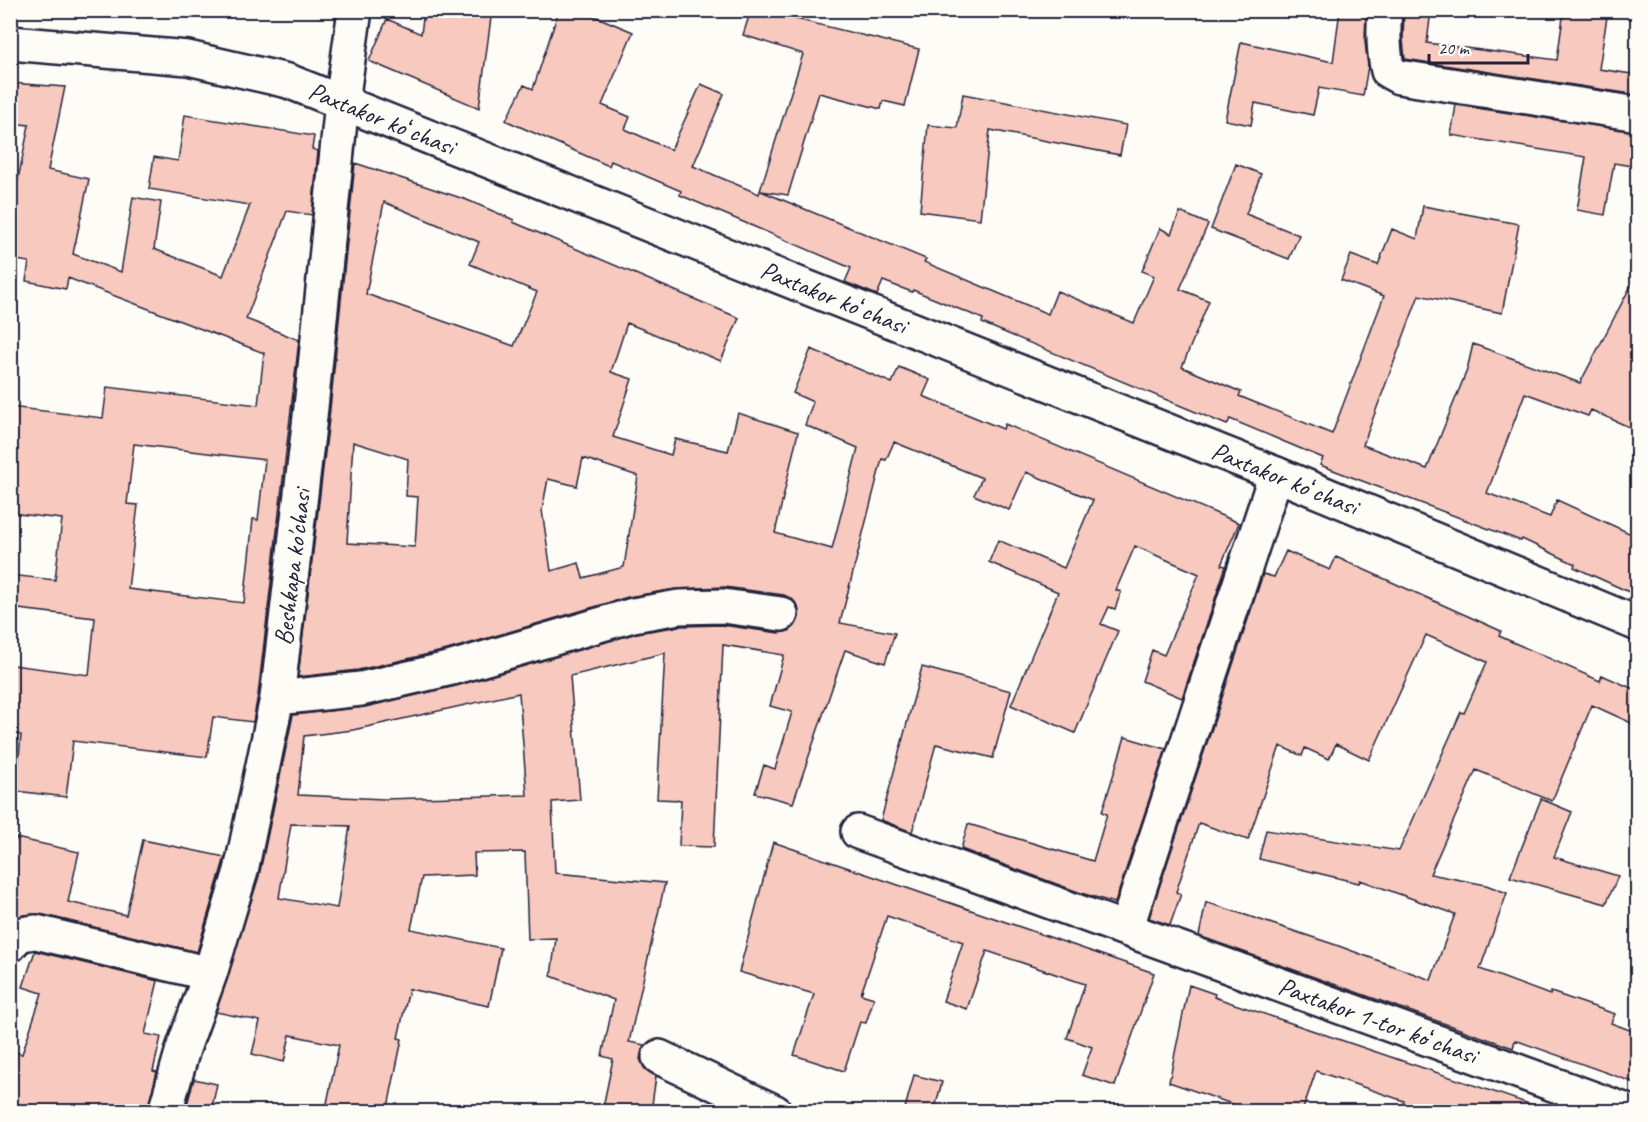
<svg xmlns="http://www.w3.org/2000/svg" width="1648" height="1122" font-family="Caveat,sans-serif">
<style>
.building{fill:#f8c9bf;stroke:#22223b;stroke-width:1.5;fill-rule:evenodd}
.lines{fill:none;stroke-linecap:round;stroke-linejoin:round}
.minor-casing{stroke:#22223b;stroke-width:38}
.major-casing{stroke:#22223b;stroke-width:38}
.minor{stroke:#fdfcf7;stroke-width:33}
.major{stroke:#fdfcf7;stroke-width:33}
.labels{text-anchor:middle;stroke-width:4.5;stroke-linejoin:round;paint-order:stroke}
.street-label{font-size:26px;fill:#22223b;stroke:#fdfcf7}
</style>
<rect width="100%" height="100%" fill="#fdfcf7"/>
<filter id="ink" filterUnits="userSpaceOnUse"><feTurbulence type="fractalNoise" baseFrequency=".0167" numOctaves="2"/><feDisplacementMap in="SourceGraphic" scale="12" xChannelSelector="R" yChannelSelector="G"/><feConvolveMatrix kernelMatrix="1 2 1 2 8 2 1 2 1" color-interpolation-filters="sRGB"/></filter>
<g filter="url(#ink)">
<path class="building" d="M424 10H492L479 108 369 61 387 19 421 34Z
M559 10H580L633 32 602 105 630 117 625 129 671 150 701 84 724 94 693 166 759 194 803 54 743 35 751 10H759L919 49 905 106 883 101 881 109 819 93 788 195 761 191 926 259 924 262 1048 314 1057 291 1134 323 1154 276 1142 271 1160 228 1171 234 1180 212 1208 224 1180 289 1209 301 1182 367 1241 392 1239 396 1332 434 1384 296 1341 280 1351 255 1378 265 1392 229 1417 239 1423 206 1519 224 1502 313 1419 295 1363 445 1427 469 1467 370 1473 344 1580 383 1638 272V431L1591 410 1588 416 1525 393 1487 493 1550 517 1557 500 1638 537V596L1574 567 1575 564 1522 539 1521 541 1320 465 1323 458 1230 419 1227 425 982 323 983 319 913 290 912 292 883 281 877 295 845 282 851 268 680 195 681 191 611 161 609 166 507 121 506 120 524 85 533 89Z
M1340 10H1366L1365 42 1368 66 1363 96 1319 88 1313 115 1255 103 1251 125 1225 120 1241 42 1333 62Z
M1404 10H1431L1427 43 1557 60 1564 10H1608L1599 69 1638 75V95L1405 59 1403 40Z
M10 83 65 87 48 170 89 179 73 254 121 272 133 197 161 202 154 249 223 276 250 205 149 189 154 157 178 161 185 115 314 136 312 149 318 151 312 215 287 211 246 319 299 340 258 695 253 722 213 717 207 757 73 741 66 797 16 791 21 735 10 733V686L13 665 89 675 95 618 10 608V575L55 580 62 519 10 513V407L103 418 107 387 258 405 264 353 68 278 66 289 26 281 29 262 10 259V219L29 125 10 123ZM134 444 265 460 258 520 253 519 244 603 128 589 138 505 127 504Z
M963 94 1126 125 1120 155 990 130 980 219 920 211 928 125 957 128Z
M1456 105 1638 132V167L1614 163 1605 215 1577 210 1586 157 1451 135Z
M355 163 467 200 514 220 513 222 739 318 721 361 627 323 611 372 632 379 613 437 671 455 675 439 728 451 738 413 798 432 775 533 832 549 858 448 805 425 813 402 793 393 811 349 892 383 899 367 930 380 923 396 1003 429 1005 424 1239 523 1221 565 1226 566 1182 698 1142 681 1152 650 1164 655 1199 574 1135 546 1116 590 1121 592 1115 609 1109 607 1101 624 1118 631 1075 733 1011 705 1058 592 989 562 998 540 1064 568 1093 500 1026 472 1009 510 974 495 982 478 894 442 886 460 882 459 840 623 895 633 885 663 845 650 793 803 755 793 764 765 775 769 792 712 770 706 784 655 723 645 714 847 679 846 681 800 657 799 665 653 570 676 580 800 552 802 555 873 665 883 629 1042 645 1045 642 1050 640 1059 645 1069 656 1076 651 1112H602L613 1059 602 1056 614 1000 551 976 556 938 528 939 525 852 474 853 475 875 422 877 411 929 501 948 489 1006 409 989 398 1038 402 1039 387 1112H341L326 1108 339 1045 290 1035 284 1062 252 1054 260 1021 216 1012 259 876 293 715 365 707 456 686 637 633 681 626 722 625 779 633 789 631 795 626 799 617 798 606 792 599 784 595 725 587 676 589 628 597 447 650 358 670 298 677 329 419ZM384 202 479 242 470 264 537 292 514 346 366 294ZM353 442 408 459 406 496 418 497 415 547 347 543ZM583 458 638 476 624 567 583 578 579 563 551 571 542 510 548 479 577 486ZM519 693 527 795 384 799 298 795 304 736 353 730ZM291 824 350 826 337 908 279 898Z
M1236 164 1261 174 1246 214 1299 235 1289 259 1211 229Z
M1286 551 1330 570 1336 557 1501 631 1499 636 1600 681 1602 675 1638 691V726L1592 705 1552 801 1476 770 1430 874 1486 885 1507 893 1480 969 1550 995 1551 992 1615 1014 1611 1023 1638 1033V1084L1515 1040 1513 1048 1199 936 1206 902 1336 945 1431 980 1455 914 1360 880 1359 883 1259 859 1266 830 1399 851 1461 712 1464 713 1487 662 1426 635 1369 760 1336 744 1329 759 1305 748 1302 756 1280 746 1248 840 1199 823 1176 892 1181 894 1170 925 1149 918 1263 574 1274 577Z
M922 667 1011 691 993 758 936 744 912 832 881 820Z
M1125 737 1166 749 1115 903 1081 893 961 849 968 824 1093 861 1107 814 1102 812Z
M1541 799 1572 812 1554 857 1618 876 1606 904 1510 877Z
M16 838 79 852 68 902 126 915 143 840 225 857 197 952 40 914 24 915 10 919V864Z
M773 842 1154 973 1115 1086 1082 1075 1092 1047 1067 1038 1085 984 987 951 967 1009 943 1001 963 942 887 916 861 994 874 998 866 1023 860 1022 844 1071 794 1055 814 994 739 972Z
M35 951 158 981 145 1034 161 1037 153 1071 157 1072 147 1112H10V1051L22 1054 42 993 23 987Z
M1189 985 1215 994 1214 997 1538 1107 1537 1112H1401L1404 1101 1316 1071 1302 1112H1255L1169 1082Z
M914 1075 942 1082 934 1112H904Z
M194 1079 217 1084 211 1112H185Z"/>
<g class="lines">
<g class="minor-casing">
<path id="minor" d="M1385 10C1383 31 1383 50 1388 71L1399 77 1638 114
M277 698 361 689 452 668 633 615 679 607 723 606 781 614
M858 832 1630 1112
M1126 929 1276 474
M10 945C18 934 24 933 36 932L210 974
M659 1057 775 1112
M165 1112 183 1049 210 974 241 871 277 698 310 417 342 102 355 10"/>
</g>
<g class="major-casing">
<path id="major" d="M10 43 188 58 288 81 1276 474 1638 624"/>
</g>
<use href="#minor" class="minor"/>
<use href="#major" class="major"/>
</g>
</g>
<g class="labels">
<g class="street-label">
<text transform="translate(382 118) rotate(22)" y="9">Paxtakor koʻchasi</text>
<text transform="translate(834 297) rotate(22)" y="9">Paxtakor koʻchasi</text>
<text transform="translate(1285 478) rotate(22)" y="9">Paxtakor koʻchasi</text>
<text transform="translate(292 567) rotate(-83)" y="9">Beshkapa ko'chasi</text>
<text transform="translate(1378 1020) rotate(20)" y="9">Paxtakor 1-tor koʻchasi</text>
</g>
</g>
<rect width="1648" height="1122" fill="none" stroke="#fdfcf7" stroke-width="36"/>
<rect x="18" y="18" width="1612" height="1086" fill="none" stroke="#22223b" stroke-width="2" filter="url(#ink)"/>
<path d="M1429 54v9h99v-9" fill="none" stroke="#22223b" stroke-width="3"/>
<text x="1438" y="54" font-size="18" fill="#22223b" stroke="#fdfcf7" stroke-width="4.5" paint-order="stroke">20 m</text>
</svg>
